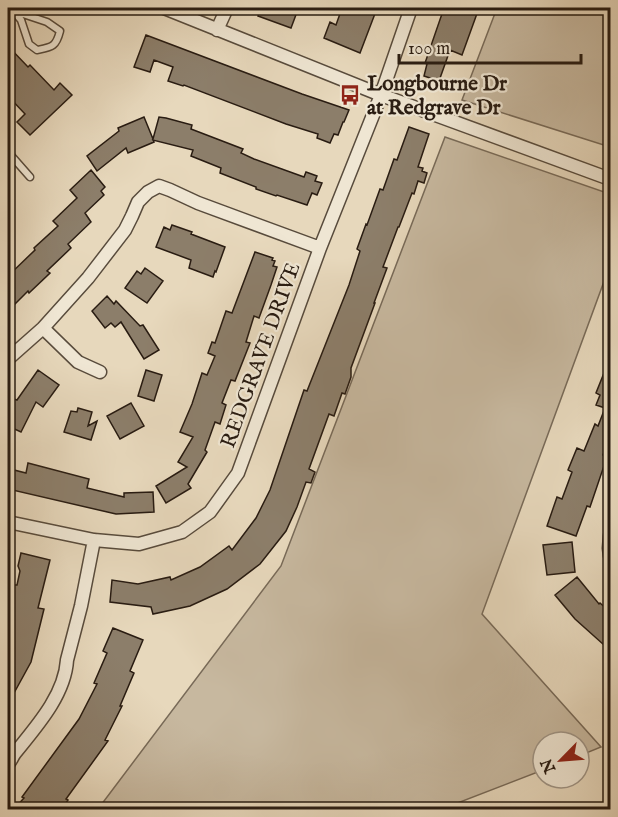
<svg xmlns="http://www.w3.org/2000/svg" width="618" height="817" font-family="'IM FELL English',serif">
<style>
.green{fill:#c7b89f;stroke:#786a58;stroke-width:1.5}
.building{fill:#8c7e6a;stroke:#291c12;stroke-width:1.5}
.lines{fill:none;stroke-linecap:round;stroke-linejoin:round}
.lane-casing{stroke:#584b3c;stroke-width:9}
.street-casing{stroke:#584b3c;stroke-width:15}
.lane{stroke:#efe6d3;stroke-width:6}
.street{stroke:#efe6d3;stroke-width:12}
.labels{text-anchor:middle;stroke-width:4.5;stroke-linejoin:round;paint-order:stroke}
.poi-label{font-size:21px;font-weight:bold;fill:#291c12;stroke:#efe6d3;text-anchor:start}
.street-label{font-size:21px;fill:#291c12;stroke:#efe6d3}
</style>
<rect width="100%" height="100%" fill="#e7d8bc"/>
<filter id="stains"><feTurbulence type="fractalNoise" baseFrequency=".00333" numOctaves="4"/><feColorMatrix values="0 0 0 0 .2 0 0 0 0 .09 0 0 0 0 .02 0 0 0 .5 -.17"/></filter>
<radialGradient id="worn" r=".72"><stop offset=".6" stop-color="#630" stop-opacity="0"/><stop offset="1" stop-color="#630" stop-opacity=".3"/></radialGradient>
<path class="green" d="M497 8H610V147L462 100Z
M445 137 610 194V265L482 614 601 747 579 756V742H543V770L442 809H98L281 566Z"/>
<path class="building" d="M261 8H284L297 12 291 28 258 16Z
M342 8H366L376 11 360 53 324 38 330 22 336 25Z
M444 8H479L462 55 450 50 439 81 424 76 427 64 425 63Z
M146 35 302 94 349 110 344 122H343L338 135 334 134 330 143 317 138 318 134 286 124 184 85 183 86 168 81 173 67 154 60 150 72 134 67Z
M8 46 28 67 30 65 54 90 60 83 72 95 30 135 17 122 25 114 8 96Z
M144 117 153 139 159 117 166 118 192 125 191 129 243 149 241 153 254 159 304 177 306 172 317 176 315 181 322 183 317 195 312 193 307 205 277 195 276 196 256 189V187L220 173 221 168 191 156 193 150 153 140 154 142 128 153 126 148 97 171 87 156 119 131 118 128Z
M409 127 429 134 418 167 423 168 422 171 427 173 424 183 418 181 414 194 412 193 399 227H398L383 267 387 268 374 303H375L351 368V377L345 394 342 393 334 416 329 414 309 469 315 472 311 483 306 482 297 507 286 531 260 564 227 589 190 606 153 614 151 607 110 602 112 580 138 584 170 577 171 580 200 567 229 546 232 550 256 518 270 490 304 390 307 391 349 285 360 251 357 249 366 224 367 225 380 189 383 190 394 159 397 160Z
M91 170 105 187 101 191 104 195 85 213 91 222 68 244 71 248 47 271 50 273 29 293 28 291 15 304 14 302 8 308V276L35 250 34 248 58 226 53 221 77 198 70 190Z
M172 225 192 232 191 234 225 247 216 272 215 271 213 277 189 268 191 260 156 247 164 227 170 230Z
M255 252 273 258 272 260 275 261 273 266 277 267 271 285 259 318 254 316 246 342 250 343 235 381 231 380 222 403 226 405 220 424 215 422 205 450 207 452 188 484 191 488 166 503 156 486 187 467 178 462 193 437 180 432 192 404 202 373 207 375 215 356 208 353 212 342 215 343 226 311 232 313Z
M145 268 163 281 147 303 125 288 137 271 141 274Z
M107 296 114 304 116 301 140 326 143 325 159 350 144 359 121 322 115 327 111 323 105 328 92 311Z
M610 358V437L603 455 607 457 590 507 587 506 576 536 547 526 557 497 562 499 572 472 568 470 577 448 584 451 595 424 598 426 605 408 596 405 600 395 596 393Z
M38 370 59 385 43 407 36 402 21 432 8 426V397L17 400Z
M146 370 162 375 154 401 138 396Z
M131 403 144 426 120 439 107 416Z
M78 408 92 412 88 426 97 421 91 440 64 432 71 411 77 412Z
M28 463 89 479 87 488 124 497V493L153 492 154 512 116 514 8 489V478L10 469 26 473Z
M572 542 575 572 547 575 543 545Z
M21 553 50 560 38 608 44 609 31 662 8 704V641L14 615 9 614 13 598H11L14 585H17L20 571 18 566Z
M577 577 599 604 600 603 610 612V637L604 645 575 619 555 595Z
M113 628 143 640 130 671 134 673 120 706H122L105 740 108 741 66 799 68 800 61 810H13L24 798 22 797 79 719 97 684 94 683 107 653 103 651Z"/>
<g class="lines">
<g class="lane-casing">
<path id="lane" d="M11 8 21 20 29 44 37 50C52 47 56 47 60 31L47 22 14 11
M8 152 30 177"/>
</g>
<g class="street-casing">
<path id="street" d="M164 8 381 95 610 179
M217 30 227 8
M43 328 78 362 100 372
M8 359 43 328 88 278 125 230 132 216 138 202 148 192 159 186 170 190 198 203 320 248
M8 522 94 540 139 544 182 532 210 512 238 473 320 248 381 95 411 8
M610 536 609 548 610 556
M8 764C11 761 12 757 15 753 36 727 65 695 67 660L81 606 94 540"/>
</g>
<use href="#lane" class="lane"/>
<use href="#street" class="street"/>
</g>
<defs>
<g id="bus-bare" transform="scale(1.62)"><path d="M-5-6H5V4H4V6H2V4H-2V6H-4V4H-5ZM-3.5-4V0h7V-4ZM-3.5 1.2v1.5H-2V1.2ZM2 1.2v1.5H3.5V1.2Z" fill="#8f2418" stroke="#efe6d3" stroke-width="2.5" paint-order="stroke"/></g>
</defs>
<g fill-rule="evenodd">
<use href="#bus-bare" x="350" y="95"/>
</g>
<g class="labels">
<g class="poi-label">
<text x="367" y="90">Longbourne Dr<tspan x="367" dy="24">at Redgrave Dr</tspan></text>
</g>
<g class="street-label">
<text transform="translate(260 355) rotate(-70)" y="7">REDGRAVE DRIVE</text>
</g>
</g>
<rect width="618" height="817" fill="none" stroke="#e7d8bc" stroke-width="30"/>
<rect x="9" y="9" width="600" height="799" fill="none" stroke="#291c12" stroke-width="3"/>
<rect x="15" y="15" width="588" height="787" fill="none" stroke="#291c12" stroke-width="1.5"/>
<g transform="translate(561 760) rotate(245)"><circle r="28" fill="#efe6d3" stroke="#a09586" stroke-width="1.5"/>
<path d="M0-4.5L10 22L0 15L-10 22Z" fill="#8f2418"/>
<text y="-9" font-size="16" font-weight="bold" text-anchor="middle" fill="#291c12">N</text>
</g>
<path d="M399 54v9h182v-9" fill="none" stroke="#291c12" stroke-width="3"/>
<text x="408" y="54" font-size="18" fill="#291c12" stroke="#efe6d3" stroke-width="4.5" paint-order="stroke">100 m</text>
<rect width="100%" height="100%" filter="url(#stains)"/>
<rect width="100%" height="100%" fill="url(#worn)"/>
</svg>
